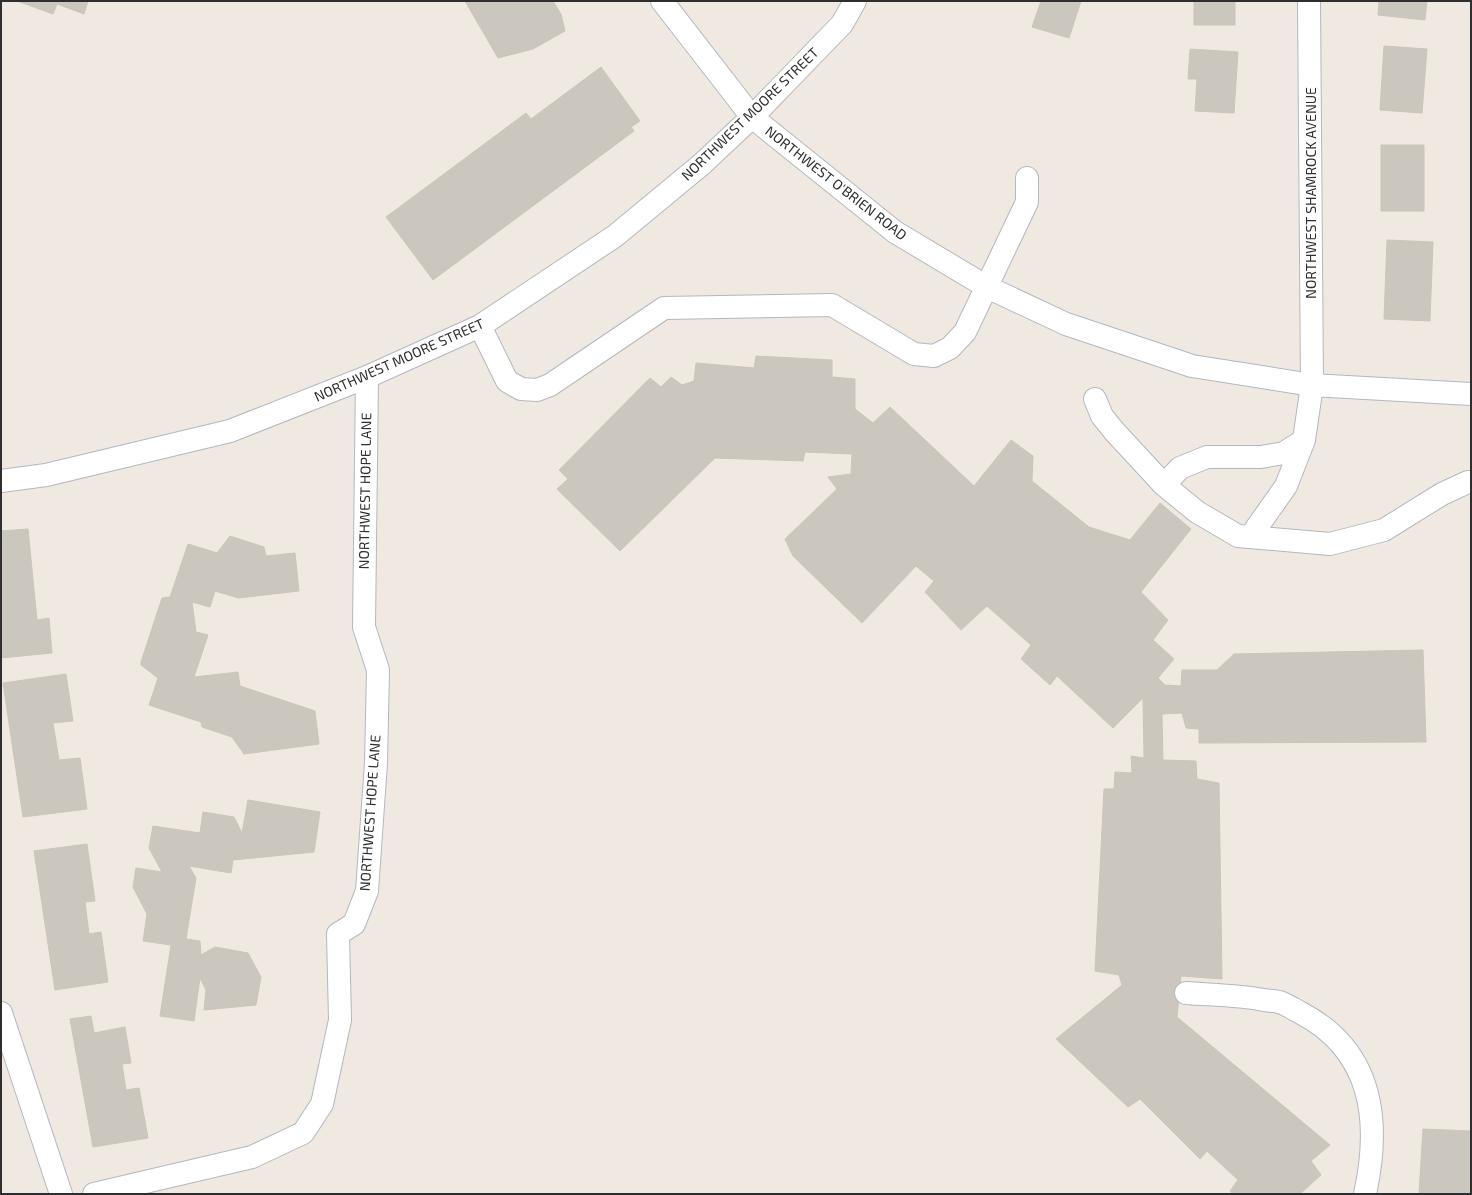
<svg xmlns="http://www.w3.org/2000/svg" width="1472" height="1195" font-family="'Exo 2',sans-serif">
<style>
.building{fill:#cbc7bf;stroke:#cbc5ba}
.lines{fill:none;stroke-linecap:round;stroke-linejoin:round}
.minor-casing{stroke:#b4b7c1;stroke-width:24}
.minor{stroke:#fff;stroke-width:22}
.labels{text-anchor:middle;stroke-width:3.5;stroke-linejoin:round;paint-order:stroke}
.street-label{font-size:14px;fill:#2e2e2e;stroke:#fff}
</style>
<rect width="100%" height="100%" fill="#efe9e1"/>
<path class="building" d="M17 1H88L84 14 57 4 53 14Z
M465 1H553L561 14 565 31 533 49 498 58Z
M1041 1H1081L1069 38 1032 27Z
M1194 1H1235V25H1194Z
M1379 1H1427L1425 20 1378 15Z
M1384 46 1427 49 1422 113 1380 110Z
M1190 49 1238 52 1234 113 1195 111 1197 79H1188Z
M601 67 640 121 631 127 634 131 433 280 386 217 526 113 531 119Z
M1381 145H1424V211H1381Z
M1387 240 1433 242 1430 321 1384 319Z
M756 356 832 360V377L855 379V409L873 423 890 407 974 486 1011 440 1033 456 1032 481 1089 527 1130 540 1160 503 1191 529 1141 592 1168 620 1153 640 1174 659 1158 678 1165 685 1181 686 1182 670H1217L1234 654 1423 650 1426 742 1199 743V729L1186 728 1182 713 1162 714 1163 760 1196 761 1197 779 1219 783 1222 979 1181 976 1177 1017 1330 1145 1311 1161 1321 1175 1300 1194H1233L1230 1191 1238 1180 1207 1151 1200 1159 1140 1099 1128 1107 1056 1039 1122 985 1119 975 1095 971 1104 789H1114L1115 772 1132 773 1131 756 1144 758 1143 698 1113 728 1057 676 1050 685 1021 659 1031 645 987 606 961 630 925 592 934 581 916 566 862 623 793 556 785 539 837 489 828 477 851 474 852 454 805 452 803 461 715 458 620 551 557 489 568 479 559 470 650 378 661 387 671 377 682 385 694 381 696 363 754 368Z
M28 529 37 620 49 618 52 653 1 658V531Z
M230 536 264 547 266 556 295 553 299 591 238 598 215 591 210 607 192 602 196 632 208 635 194 677 238 672 240 686 315 711 319 744 244 754 232 737 202 727 201 722 149 705 158 678 141 665V662L162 598 170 597 188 544 217 553Z
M66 674 73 721 53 723 59 760 80 758 87 809 23 817 3 683Z
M248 800 320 812 314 852 233 860 231 873 189 866 196 878 186 939 200 941 201 955 215 947 248 953 261 977 256 1005 204 1010 206 990 200 978 194 1021 160 1016 171 945 143 941 147 914 133 887 136 868 162 872 149 848 153 826 200 833 203 812 234 817 242 833Z
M87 844 95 901 85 902 89 934 101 932 108 982 55 990 34 851Z
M91 1016 94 1033 125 1027 131 1063 122 1064 126 1090 139 1088 148 1138 93 1147 70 1019Z
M1423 1129 1471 1131V1194H1419Z"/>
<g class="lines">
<g class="minor-casing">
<path id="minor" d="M662 1 752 117 895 232 987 287 1066 324 1192 366 1312 385 1471 394
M480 326 507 381 521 389 537 390 550 385 664 308 832 305 914 354 934 356 950 348 965 332 1027 202V178
M1095 399 1102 416 1114 431 1164 485 1197 512 1238 536 1330 544 1384 530 1442 494 1468 482H1471
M1 481 46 475 230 431 367 377 480 326 615 236 702 164 752 117 842 24 855 1
M1164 485 1180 468 1207 457H1261L1284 453 1304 440
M1250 537 1286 486 1304 440 1312 385 1309 1
M1186 993C1212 995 1238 995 1264 1000 1270 1001 1277 1001 1282 1003 1289 1006 1295 1010 1301 1013 1373 1051 1381 1121 1365 1194
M1 1013 61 1194
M94 1194 252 1157 303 1133 322 1104 340 1020 338 934 354 924 367 891 376 763 378 670 364 627 367 377"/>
</g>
<use href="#minor" class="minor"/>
</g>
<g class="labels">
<g class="street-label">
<text transform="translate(750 114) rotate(-44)" y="5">NORTHWEST MOORE STREET</text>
<text transform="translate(836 183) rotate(38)" y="5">NORTHWEST O'BRIEN ROAD</text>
<text transform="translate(1311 193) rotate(-90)" y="5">NORTHWEST SHAMROCK AVENUE</text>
<text transform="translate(399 360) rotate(-24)" y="5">NORTHWEST MOORE STREET</text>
<text transform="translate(365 491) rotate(-89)" y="5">NORTHWEST HOPE LANE</text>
<text transform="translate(370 813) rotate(-86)" y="5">NORTHWEST HOPE LANE</text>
</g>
</g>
<rect width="1472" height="1195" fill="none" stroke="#2e2e2e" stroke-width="4"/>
</svg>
